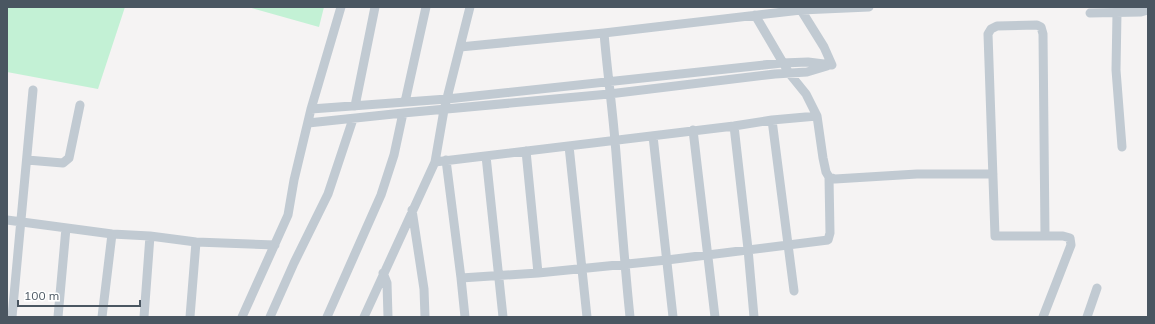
<svg xmlns="http://www.w3.org/2000/svg" width="1155" height="324" font-family="Mulish,sans-serif">
<style>
.green{fill:#c3f1d5}
.lines{fill:none;stroke-linecap:round;stroke-linejoin:round}
.minor{stroke:#c1cad2;stroke-width:9}
</style>
<rect width="100%" height="100%" fill="#f5f3f3"/>
<path class="green" d="M8 7H125L98 89 7 72Z
M248 7H324L319 27Z"/>
<g class="lines">
<path class="minor" d="M1090 13 1141 12 1148 10
M1117 13 1116 70 1122 147
M755 15 789 73 806 94 817 116 823 158 826 172 829 177 835 179 917 174H993
M604 33C607 69 612 105 615 141 620 200 624 259 630 317
M460 47 604 33 801 10 869 7
M405 102 426 7
M355 106 375 7
M311 109 447 99 782 63 808 62 832 65 824 47 801 10
M772 120 794 291
M308 123 403 113 609 94 775 74 807 72 827 66
M734 126 748 249 754 317
M693 130 715 317
M653 136 673 317
M569 146 587 317
M526 151 538 273
M486 156 503 317
M27 160 63 163 69 158 80 105
M446 160 461 278 538 273 667 260 828 240 830 233 829 177
M435 162 444 110 470 7
M412 210 424 289 425 317
M7 220 112 234 150 236 196 242 275 245
M383 273 387 283 388 317
M461 278 465 317
M12 317 33 90
M58 317 66 228
M102 317 112 234
M144 317 150 236
M190 317 196 242
M242 317 288 215 294 180 311 109 341 7
M270 317 294 263 328 194 353 119
M327 317 381 195 394 155 403 113
M364 317 435 162 734 126 772 120 817 116
M1043 317 1071 245 1070 238 1063 236H995L988 34 991 29 997 26 1037 25 1041 27 1043 34 1045 236
M1087 317 1097 288"/>
</g>
<rect width="1155" height="324" fill="none" stroke="#4a5661" stroke-width="16"/>
<path d="M18 300v6h122v-6" fill="none" stroke="#4a5661" stroke-width="2"/>
<text x="24" y="300" font-size="12" fill="#4a5661" stroke="#ffffff" stroke-width="3" paint-order="stroke">100 m</text>
</svg>
